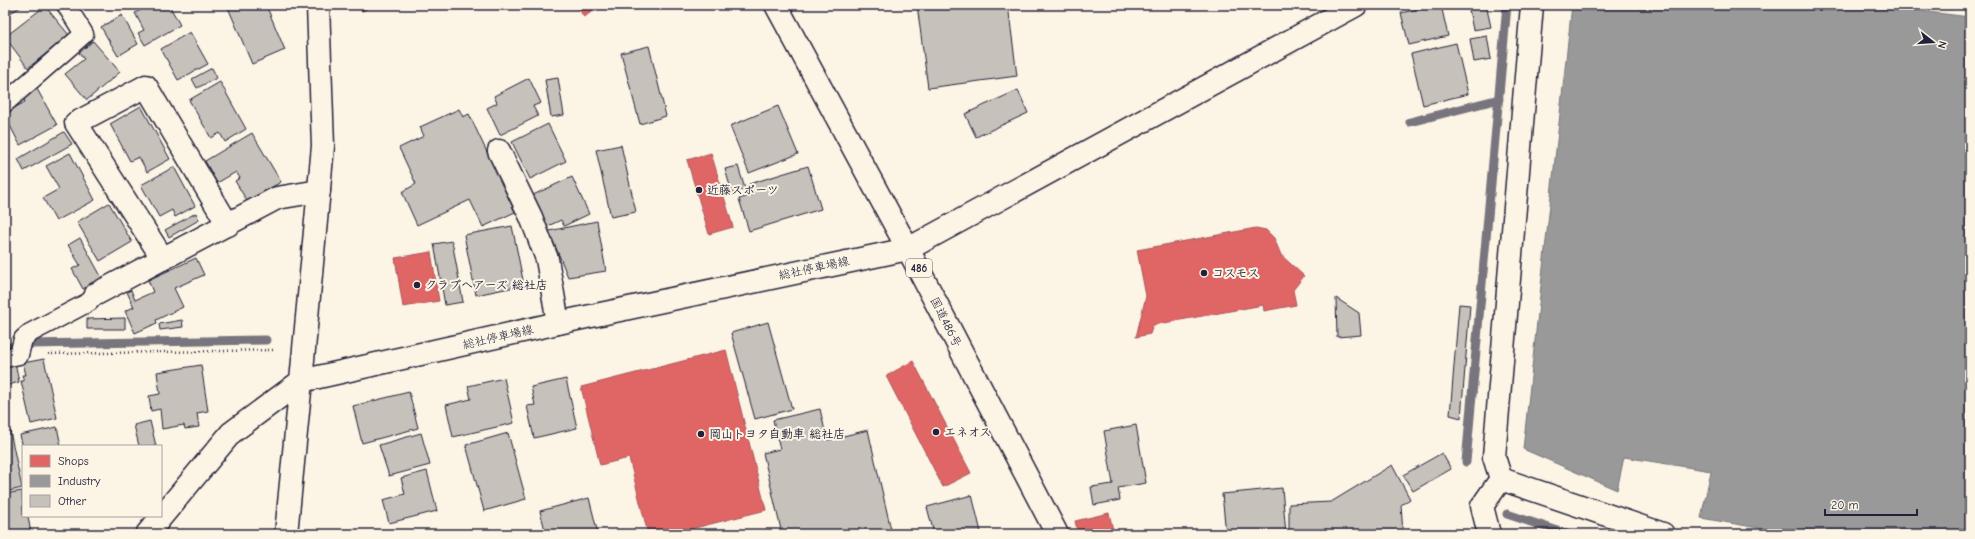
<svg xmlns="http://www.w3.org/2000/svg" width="1975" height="539" font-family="'Comic Neue','Klee One',sans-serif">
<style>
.shops{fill:#e06666;stroke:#a75259}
.industry{fill:#999;stroke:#75757d}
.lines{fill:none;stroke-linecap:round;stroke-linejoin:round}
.stream{stroke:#78757e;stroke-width:9}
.building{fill:#c6c1bb;stroke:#22223b}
.service-casing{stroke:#22223b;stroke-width:21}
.minor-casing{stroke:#22223b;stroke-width:25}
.tertiary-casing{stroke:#22223b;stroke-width:25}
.secondary-casing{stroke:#22223b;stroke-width:25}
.trunk-casing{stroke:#22223b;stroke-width:25}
.path{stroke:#22223b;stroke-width:2.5;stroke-dasharray:1 3;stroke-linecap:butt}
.service{stroke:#fcf5e5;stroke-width:18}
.minor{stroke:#fcf5e5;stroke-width:22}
.tertiary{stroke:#fcf5e5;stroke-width:22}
.secondary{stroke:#fcf5e5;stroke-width:22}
.trunk{stroke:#fcf5e5;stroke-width:22}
.poi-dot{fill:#22223b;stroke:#fcf5e5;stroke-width:1.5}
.labels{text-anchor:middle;stroke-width:4;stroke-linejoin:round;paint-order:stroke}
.shield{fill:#fcf5e5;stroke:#63616e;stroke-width:1}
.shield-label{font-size:11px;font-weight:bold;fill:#22223b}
.poi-label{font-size:12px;font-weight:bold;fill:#22223b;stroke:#fcf5e5;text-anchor:start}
.street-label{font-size:12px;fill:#22223b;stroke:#fcf5e5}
</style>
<rect width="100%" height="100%" fill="#fcf5e5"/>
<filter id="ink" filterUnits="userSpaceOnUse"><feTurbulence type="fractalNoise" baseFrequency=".025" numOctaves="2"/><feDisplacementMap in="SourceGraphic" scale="8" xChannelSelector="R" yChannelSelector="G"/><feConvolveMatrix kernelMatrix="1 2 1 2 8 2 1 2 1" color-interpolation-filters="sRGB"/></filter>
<g filter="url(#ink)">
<path class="shops" d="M576 5H602L584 17Z
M711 153 733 227 709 234 687 160Z
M1256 228 1266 230 1274 238 1281 255 1304 276 1293 290 1296 305 1264 311 1263 305 1153 325 1150 334 1136 337 1146 296 1137 250Z
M431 252 439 301 403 307 395 258Z
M726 350 766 510 671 534H648L629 458 600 465 581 387Z
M913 361 971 473 943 487 886 376Z
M1109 513 1114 534H1078L1075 521Z"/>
<path class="industry" d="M1572 5H1870L1970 17V534H1793L1701 518 1711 471 1624 457 1617 490 1523 449Z"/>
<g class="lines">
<path class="stream" d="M1410 122 1499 99
M5 348 29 344 266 340
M1466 462 1507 5
M1507 514 1567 534"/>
</g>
<path class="building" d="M5 5H24L5 16Z
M150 5H169L180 25 145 45 138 33 144 30 135 13Z
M227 5H266L285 50 252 64Z
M361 5H373L362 11Z
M917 5H1008L1017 76 928 88Z
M1435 5H1441L1448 36 1409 45 1401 13Z
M1468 5H1486L1491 27 1473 30Z
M45 6 69 35 28 68 5 37Z
M122 15 138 44 118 56 101 27Z
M190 32 208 64 178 80 161 49Z
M1487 36 1491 59 1474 62 1470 39Z
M93 41 120 72 87 100 65 74 84 59 79 53Z
M1456 43 1468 94 1423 105 1411 54Z
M649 46 666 116 640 124 621 53Z
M212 68 217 78 197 88 192 79Z
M529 78 541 103 533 106 538 116 500 135 487 108 497 103 494 96Z
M558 78 564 115 551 117 545 80Z
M220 82 246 129 225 142 220 133 211 138 189 100Z
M37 89 57 125 20 145 5 116V113L25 102 23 97Z
M1018 90 1028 113 976 137 965 114Z
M141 106 170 159 147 172 139 157 130 161 110 124Z
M778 106 798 154 749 173 730 126Z
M459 109 463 117 469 114 515 212 483 227 470 200 417 225 402 192 416 184 399 148 424 136 420 127Z
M548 124 566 161 530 179 512 142Z
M64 132 72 144 24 171 18 159Z
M252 133 281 182 247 201 235 181 240 178 236 172 217 183 205 161Z
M621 145 636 212 611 217 596 150Z
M70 153 95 200 56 221 43 198 59 189 46 166Z
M738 166 745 189 732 193 725 169Z
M808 166 821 209 749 231 739 199 752 195 749 184Z
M174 167 195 206 175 217 172 210 159 217 141 185Z
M572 177 589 214 564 226 561 220 548 226 533 195Z
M109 203 132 242 100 261 77 222Z
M196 213 199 220 169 237 165 230Z
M597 221 606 271 568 277 549 231Z
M512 226 524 285 476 295 464 235Z
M80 238 102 278 83 289 72 269 80 265 68 245Z
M452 241 463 302 445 305 434 244Z
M196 258 204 275 174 288 183 307 156 320 157 323 135 333 125 311 134 307 127 292 131 290 135 300 153 292 148 280Z
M1336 298 1359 313 1361 335 1337 337Z
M1459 304 1470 305 1461 418 1450 415Z
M125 318V329H87V319Z
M182 320 183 327 160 330 159 324Z
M768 322 792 409 755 419 731 333Z
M44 359 57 418 31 424 21 381H24L22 375H26L23 363Z
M15 362 19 382 5 386V364Z
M201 365 208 411 197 413 199 427 185 429 184 425 162 429 160 409 151 411 149 396 160 394 157 372Z
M504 378 514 423 453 437 446 405 471 399 468 386Z
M566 379 577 428 534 438 527 406 535 405 531 387Z
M409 392 418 428 362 443 353 406Z
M5 394 9 411 5 412Z
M820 409 827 440 868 430 892 534H782L763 453 780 449 773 420Z
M150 421 156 446H139L134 425Z
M1136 425 1146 483 1118 488 1120 500 1094 505 1091 487 1113 484 1104 431Z
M57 427 61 446H23V448L20 435Z
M10 431 22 488 5 492V432Z
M421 433 430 465 389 476 379 445Z
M508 433 526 499 484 511 466 445Z
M1442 453 1451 469 1413 491 1403 475Z
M1392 465 1410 499 1401 505 1403 534H1289V504L1331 502Z
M427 471 437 511 389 523 383 500 405 494 401 478Z
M1282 488 1286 534H1226L1222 494Z
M22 491 23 516H28L31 534H5V494Z
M972 495 981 532 974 534H934L927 507Z
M589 498 598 534H546L540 511Z"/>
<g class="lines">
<g class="service-casing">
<path id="service" d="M5 103 84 34 66 5
M5 358 19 355 23 339 30 333 89 302 96 294"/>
</g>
<g class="minor-casing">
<path id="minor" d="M499 151 531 217 547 259 558 323
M163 259 76 123 146 86 228 225
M96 294 277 198 319 191
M1501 479 1494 457 1532 5
M1501 479 1663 534
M286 534 301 381
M1489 534 1482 506 1501 479"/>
</g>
<g class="tertiary-casing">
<path id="tertiary" d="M908 249 1356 5
M301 381 323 146 318 5"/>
</g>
<g class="secondary-casing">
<path id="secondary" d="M147 534 231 433 301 381 558 323 908 249"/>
</g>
<g class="trunk-casing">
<path id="trunk" d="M776 5 908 249 1057 534"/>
</g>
<path class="path" d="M48 354 275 350"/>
<use href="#service" class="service"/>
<use href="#minor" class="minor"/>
<use href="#tertiary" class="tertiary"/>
<use href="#secondary" class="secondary"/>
<use href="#trunk" class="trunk"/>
</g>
</g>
<g class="poi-dot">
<circle cx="699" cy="190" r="4"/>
<circle cx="1204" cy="273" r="4"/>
<circle cx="417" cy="285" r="4"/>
<circle cx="936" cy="432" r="4"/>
<circle cx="701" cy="434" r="4"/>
</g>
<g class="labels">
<rect class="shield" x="906" y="259" width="26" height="18" rx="3"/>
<g class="shield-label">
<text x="919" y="272">486</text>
</g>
<g class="poi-label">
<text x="707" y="194">近藤スポーツ</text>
<text x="1212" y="277">コスモス</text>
<text x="425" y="289">クラブヘアーズ 総社店</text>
<text x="944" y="436">エネオス</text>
<text x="709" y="438">岡山トヨタ自動車 総社店</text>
</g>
<g class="street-label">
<text transform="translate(814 268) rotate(-12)" y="4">総社停車場線</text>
<text transform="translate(946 322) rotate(63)" y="4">国道486号</text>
<text transform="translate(498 337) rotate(-13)" y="4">総社停車場線</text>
</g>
</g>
<rect width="1975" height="539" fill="none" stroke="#fcf5e5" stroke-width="20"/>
<rect x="10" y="10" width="1955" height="519" fill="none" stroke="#22223b" stroke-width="1.5" filter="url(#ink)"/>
<rect x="22" y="445" width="140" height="72" fill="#fcf5e5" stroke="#a5a1a1"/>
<rect x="30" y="455" width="20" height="12" fill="#e06666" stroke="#a5a1a1"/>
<text x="58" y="465" font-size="12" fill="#22223b">Shops</text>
<rect x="30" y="475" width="20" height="12" fill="#999999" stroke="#a5a1a1"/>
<text x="58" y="485" font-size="12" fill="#22223b">Industry</text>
<rect x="30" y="495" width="20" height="12" fill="#c6c1bb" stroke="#a5a1a1"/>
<text x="58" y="505" font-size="12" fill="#22223b">Other</text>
<g transform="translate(1933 42) rotate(107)" stroke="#fcf5e5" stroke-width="3" paint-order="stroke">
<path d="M0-3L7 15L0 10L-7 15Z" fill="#22223b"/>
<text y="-6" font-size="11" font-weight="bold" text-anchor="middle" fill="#22223b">N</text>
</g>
<path d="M1825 509v6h92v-6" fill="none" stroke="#22223b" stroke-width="2"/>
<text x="1831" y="509" font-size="12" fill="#22223b" stroke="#fcf5e5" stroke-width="3" paint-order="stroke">20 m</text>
</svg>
